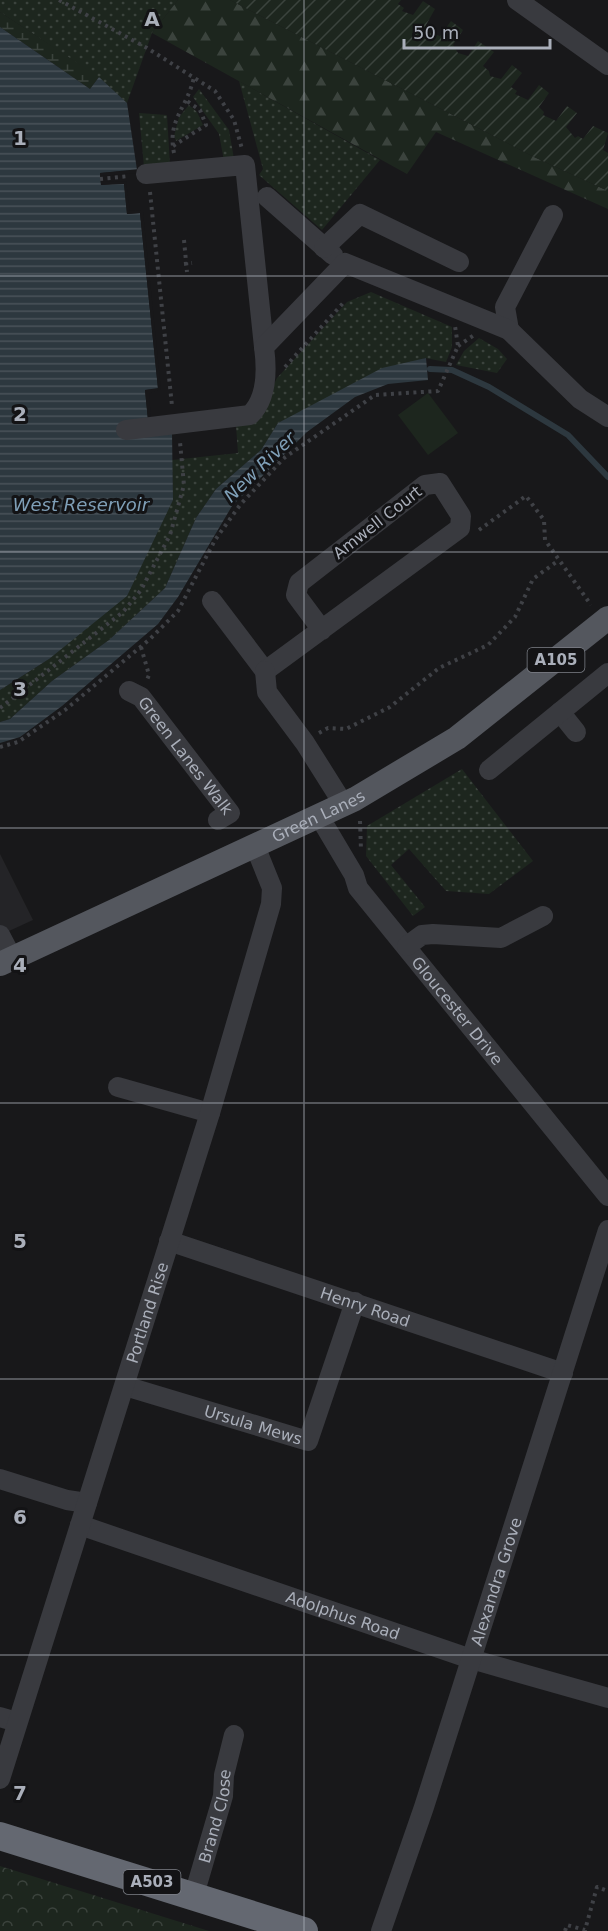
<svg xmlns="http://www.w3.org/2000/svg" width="608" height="1931" font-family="'DejaVu Sans',sans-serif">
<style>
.built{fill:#242427}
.grass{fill:url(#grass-dots)}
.forest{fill:url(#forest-firs)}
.wetland{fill:url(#wetland-marsh)}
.park{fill:url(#park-crowns)}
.garden{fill:url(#garden-furrows)}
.pitch{fill:#1d261e}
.water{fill:url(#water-rules)}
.pier{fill:#18181a}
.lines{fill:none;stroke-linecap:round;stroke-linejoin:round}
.stream{stroke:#2d383f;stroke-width:6}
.path{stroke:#3f4146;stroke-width:4;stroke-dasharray:3 4.5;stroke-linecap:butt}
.minor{stroke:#393a3f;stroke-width:20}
.major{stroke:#54575e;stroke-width:24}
.highway{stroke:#646871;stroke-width:28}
.grid{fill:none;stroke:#aaafba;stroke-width:1.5;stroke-opacity:0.55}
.labels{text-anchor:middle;stroke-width:6;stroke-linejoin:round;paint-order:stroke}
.shield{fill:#131315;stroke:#7d8088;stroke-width:1.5}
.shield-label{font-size:15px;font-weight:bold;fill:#aaafba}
.street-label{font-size:16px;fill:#aaafba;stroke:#131315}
.water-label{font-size:18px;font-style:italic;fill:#7f9fb7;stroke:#131315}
.grid-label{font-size:20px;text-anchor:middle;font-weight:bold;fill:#aaafba;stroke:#131315;stroke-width:6;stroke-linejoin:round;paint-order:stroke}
</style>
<defs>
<pattern id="grass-dots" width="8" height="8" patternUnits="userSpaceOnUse" patternTransform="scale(1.5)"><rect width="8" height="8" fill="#1d261e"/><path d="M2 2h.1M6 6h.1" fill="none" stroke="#3b433d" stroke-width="1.8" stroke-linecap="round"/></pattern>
<pattern id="forest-firs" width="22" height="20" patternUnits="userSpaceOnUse" patternTransform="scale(1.5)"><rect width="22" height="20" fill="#1d261e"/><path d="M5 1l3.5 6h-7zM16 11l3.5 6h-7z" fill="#3b433d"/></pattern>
<pattern id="wetland-marsh" width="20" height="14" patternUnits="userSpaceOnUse" patternTransform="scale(1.5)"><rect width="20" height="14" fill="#1d261e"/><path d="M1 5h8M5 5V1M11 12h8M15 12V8" fill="none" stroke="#3b433d"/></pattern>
<pattern id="park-crowns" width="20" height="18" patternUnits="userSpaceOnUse" patternTransform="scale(1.5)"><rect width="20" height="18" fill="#1d261e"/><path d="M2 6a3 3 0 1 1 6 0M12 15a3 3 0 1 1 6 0" fill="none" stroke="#3b433d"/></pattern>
<pattern id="garden-furrows" width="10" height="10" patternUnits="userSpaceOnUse" patternTransform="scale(1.5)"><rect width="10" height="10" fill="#1d261e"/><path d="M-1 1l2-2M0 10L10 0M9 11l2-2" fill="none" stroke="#3b433d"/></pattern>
<pattern id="water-rules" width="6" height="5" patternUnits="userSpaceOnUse" patternTransform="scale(1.5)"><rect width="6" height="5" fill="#2d383f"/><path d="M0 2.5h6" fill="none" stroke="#495259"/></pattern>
</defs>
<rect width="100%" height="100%" fill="#18181a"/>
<path class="built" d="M0 854 33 920 9 931 0 932Z"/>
<path class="grass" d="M0 0H178L152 33 127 103 98 77 0 12Z
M239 81 380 160 322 230 259 175 263 169Z
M199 89 229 130 234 159 224 161 219 134 193 97Z
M189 105 197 112 203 125 176 141 174 136 179 117Z
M139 113 167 115 170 165 144 167Z
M371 292 452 327V347L446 362 425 358 278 423 261 450 216 489 196 518 165 588 109 640 52 681 10 719 0 722V690L49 659 173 500 172 460 238 453 236 426 262 407 277 378 347 302Z
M479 338 498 349 507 359 497 373 456 365 464 351Z
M462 769 533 861 489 894 446 891 409 849 391 865 425 907 413 916 366 856 367 826Z"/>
<path class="forest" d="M178 0H230L534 157 608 191V209L436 132 407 174 152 33Z"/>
<path class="wetland" d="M0 12 99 77 90 89 0 27Z"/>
<path class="park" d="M0 1866 209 1931H0Z"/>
<path class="garden" d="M230 0H401L398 4 404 8 402 11 413 15 423 1 435 9 426 25 431 33 440 36 451 21 463 30 453 45 458 53 468 56 478 41 494 52 483 66 489 71 490 76 501 79 512 65 522 73 511 87 517 91 515 94 528 100 539 85 549 93 539 107 544 112 543 115 556 121 567 106 577 113 566 127 575 138 578 136 583 139 593 126 608 133 603 150 608 153V191L534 157Z"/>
<path class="pitch" d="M428 393 458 433 428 455 398 415Z"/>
<path class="water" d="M0 27 90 89 99 77 127 103 137 170 100 173 101 185 124 183 127 214 140 213 158 389 145 390 148 420 172 433 173 500 127 596 49 659 0 690Z
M426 358 428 380 388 384 355 397 307 432 232 506 178 597 158 624 62 706 20 737 0 743V722L10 719 52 681 109 640 165 588 196 518 216 489 261 450 278 423 382 368Z"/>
<path class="pier" d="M140 169 137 173 103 176V182L126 181 130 211 141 210 143 212 161 389 149 393 151 419 148 420 145 390 158 388 140 213 127 214 124 184 101 185 100 173Z"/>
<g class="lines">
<path class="stream" d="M430 369 452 370 489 387 568 435 608 477"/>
<path class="path" d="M59 0 147 48 215 91 234 120 242 149
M173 146 206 125 200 110 187 101
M174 153C167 119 187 109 194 77
M100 179 129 176
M150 192 172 406
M184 240 187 272
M184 264 192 263
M458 346 474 335
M285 367 345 301
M479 530 526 496 544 520 545 540 591 605
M141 647 149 675 147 680
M0 708 123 612 141 590 170 535 184 485 180 442
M319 733 328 728 346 729 390 707 439 668 488 645 515 617 533 579 559 560
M0 747 18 742 65 710 150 639 178 611 215 540 240 505 284 458 375 395 438 391 458 346 455 326
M360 821 361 850
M565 1931 567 1925 585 1930 597 1887 608 1891"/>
<g class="minor">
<path d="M517 0 608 65"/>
<path d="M146 174 245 165 264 347"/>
<path d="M267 197 333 255"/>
<path d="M324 248 360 214 459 262"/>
<path d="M509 330 505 307 553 215"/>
<path d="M126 430 250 415C268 398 267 369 264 347L345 263 509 330 580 399 608 417"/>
<path d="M212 601 265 671"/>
<path d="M265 671 460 528 461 516 440 483 425 485 299 583 296 595 322 630"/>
<path d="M265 671 267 692 305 743 344 805"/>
<path id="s1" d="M129 691 141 697 230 813 218 820"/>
<path d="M560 712 576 732"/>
<path d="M489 770 608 673"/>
<path id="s2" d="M319 816 354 875 358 888 608 1196"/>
<path d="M0 935 12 958"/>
<path d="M407 946 422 935 433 934 501 938 543 916"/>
<path d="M118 1087 210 1113"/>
<path id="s3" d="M169 1241 563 1373"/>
<path id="s4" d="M125 1386 308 1441 355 1302"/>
<path d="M0 1479 67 1500 87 1503"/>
<path id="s5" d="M80 1525 471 1659 608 1698"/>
<path d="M0 1717 17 1722"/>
<path id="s6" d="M0 1779 210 1113 271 904 272 888 255 846"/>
<path id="s7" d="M194 1895 223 1796 224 1775 234 1735"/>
<path id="s8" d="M381 1931 424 1807 608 1230"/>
</g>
<path class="major" id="s9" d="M0 964 355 799 457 738 608 618"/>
<path class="highway" d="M0 1836 304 1931"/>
</g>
<path class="grid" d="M304 0V1931M0 276H608M0 552H608M0 828H608M0 1103H608M0 1379H608M0 1655H608"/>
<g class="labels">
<g class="shield">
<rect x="527.5" y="648" width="57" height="24" rx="4.5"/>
<rect x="123.5" y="1870" width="57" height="24" rx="4.5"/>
</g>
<g class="shield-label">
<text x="556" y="665">A105</text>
<text x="152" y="1887">A503</text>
</g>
<g class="street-label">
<text transform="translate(377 522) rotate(-38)" y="6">Amwell Court</text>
<text dy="6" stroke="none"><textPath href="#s1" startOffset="87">Green Lanes Walk</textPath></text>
<text dy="6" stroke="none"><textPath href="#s9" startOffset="351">Green Lanes</textPath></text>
<text dy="6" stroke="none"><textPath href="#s2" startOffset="240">Gloucester Drive</textPath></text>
<text dy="6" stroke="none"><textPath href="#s3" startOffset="207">Henry Road</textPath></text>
<text dy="6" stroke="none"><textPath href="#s6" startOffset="489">Portland Rise</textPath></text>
<text dy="6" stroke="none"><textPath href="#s4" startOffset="134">Ursula Mews</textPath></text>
<text dy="6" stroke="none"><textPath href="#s8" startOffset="368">Alexandra Grove</textPath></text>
<text dy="6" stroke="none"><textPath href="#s5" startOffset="278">Adolphus Road</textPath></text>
<text dy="6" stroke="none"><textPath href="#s7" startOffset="82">Brand Close</textPath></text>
</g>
<g class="water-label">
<text transform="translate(260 467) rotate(-44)" y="6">New River</text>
<text x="81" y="511">West Reservoir</text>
</g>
</g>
<g class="grid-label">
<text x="152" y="26">A</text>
<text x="20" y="145">1</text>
<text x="20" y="421">2</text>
<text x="20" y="696">3</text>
<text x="20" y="972">4</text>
<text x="20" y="1248">5</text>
<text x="20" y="1524">6</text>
<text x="20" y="1800">7</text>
</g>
<path d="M404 39v9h146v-9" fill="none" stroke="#aaafba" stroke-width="3"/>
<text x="413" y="39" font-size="18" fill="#aaafba" stroke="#131315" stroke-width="4.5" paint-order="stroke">50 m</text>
</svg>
